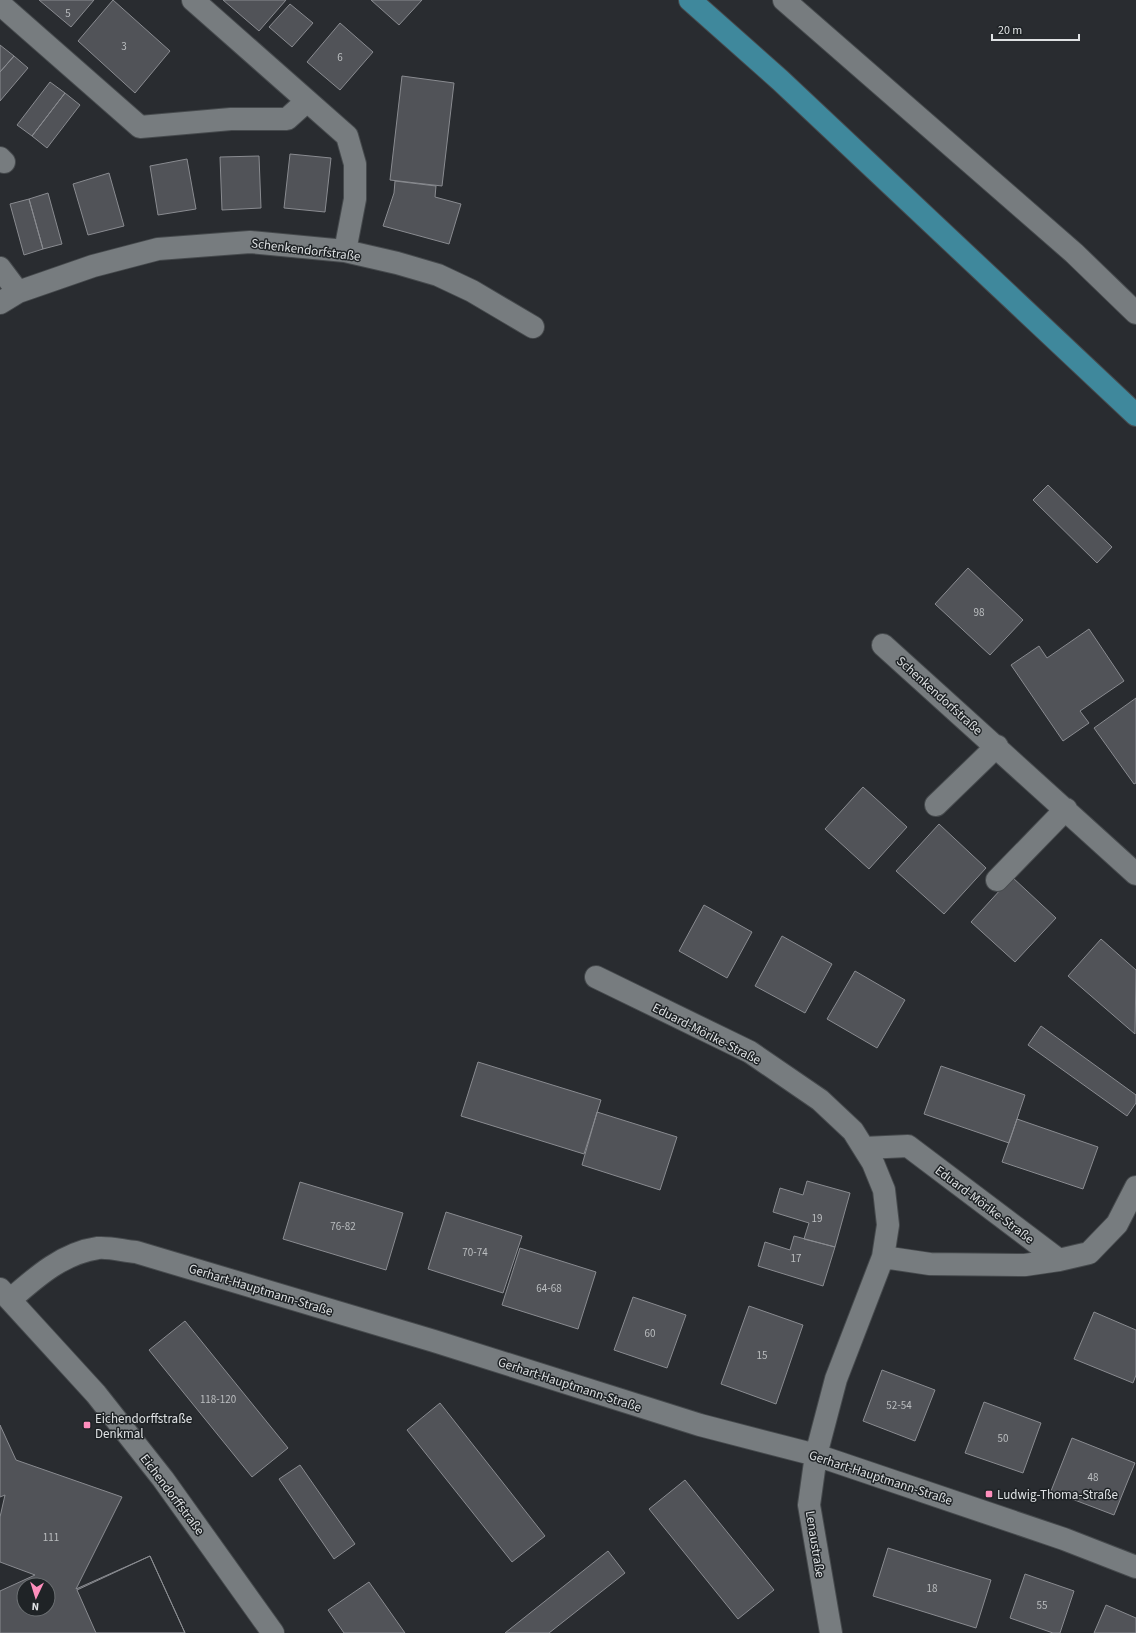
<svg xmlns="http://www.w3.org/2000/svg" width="1136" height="1633" font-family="'Source Sans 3',sans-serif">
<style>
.building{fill:#515358;stroke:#898b90;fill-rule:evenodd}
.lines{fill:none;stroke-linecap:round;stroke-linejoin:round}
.minor-casing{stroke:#464a4d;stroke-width:24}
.major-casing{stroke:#464a4d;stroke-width:24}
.minor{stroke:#777c7f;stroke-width:22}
.major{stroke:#3f889c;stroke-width:22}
.poi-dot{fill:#fe8ebc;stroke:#1f2326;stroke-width:1.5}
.labels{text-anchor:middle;stroke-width:3;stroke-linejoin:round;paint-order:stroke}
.number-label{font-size:11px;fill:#bbbec0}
.street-label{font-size:13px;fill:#dee1e3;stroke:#1f2326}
.poi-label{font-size:13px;fill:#dee1e3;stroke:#1f2326;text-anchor:start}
</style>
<rect width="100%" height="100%" fill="#292c30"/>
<path class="building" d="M39 0H94L71 27Z
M113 0 170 51 135 93 78 41Z
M223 0H286L259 31Z
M371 0H422L399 25Z
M290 4 313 23 292 47 269 27Z
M340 23 373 52 340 90 307 62Z
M0 45 14 56 0 72Z
M14 56 28 68 0 101V72Z
M402 76 454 83 442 186 390 180Z
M50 82 65 93 32 136 17 125Z
M65 93 80 105 47 148 32 136Z
M290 154 331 158 325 212 284 208Z
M259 156 261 208 222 210 220 157Z
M187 159 196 209 158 215 150 166Z
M109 173 124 226 88 235 73 184Z
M395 181 436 186 435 197 461 204 449 244 383 226 394 193Z
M48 193 62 244 43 249 29 199Z
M29 199 43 249 24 255 10 204Z
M1048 485 1112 547 1097 563 1033 500Z
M968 568 1023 620 990 655 935 604Z
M1089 629 1124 681 1080 711 1089 723 1063 741 1011 665 1039 646 1047 658Z
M1136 698V783L1134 784 1094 728Z
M863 787 907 827 869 869 825 829Z
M939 824 986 868 944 914 896 871Z
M1012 877 1056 918 1015 962 971 922Z
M704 905 752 932 727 978 679 951Z
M782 936 832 964 805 1013 755 986Z
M1101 939 1136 970 1135 1034 1068 976Z
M855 971 905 1000 877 1048 827 1019Z
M1041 1026 1136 1095V1103L1127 1116 1028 1045Z
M478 1062 601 1100 584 1154 461 1116Z
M941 1066 1025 1095 1009 1143 924 1114Z
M597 1112 677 1137 660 1190 582 1165Z
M1017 1119 1098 1147 1083 1189 1002 1162Z
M807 1181 850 1193 835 1247 804 1239 809 1223 773 1212 780 1188 803 1195Z
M300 1182 403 1213 386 1270 283 1239Z
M446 1212 522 1236 503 1293 428 1269Z
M794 1236 835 1247 823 1286 758 1266 765 1242 790 1250Z
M520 1248 596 1272 578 1329 502 1305Z
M633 1297 686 1315 667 1368 614 1350Z
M749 1306 803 1325 776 1404 721 1384Z
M1094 1312 1136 1330V1375L1133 1383 1074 1359Z
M185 1321 288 1448 252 1477 149 1350Z
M882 1370 935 1390 915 1441 863 1421Z
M984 1402 1041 1423 1023 1473 965 1453Z
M440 1403 545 1536 512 1562 407 1430Z
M0 1425 16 1460 122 1497 76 1589 150 1556 185 1633H0V1591L35 1575 0 1562V1517L5 1495 0 1497ZM24 1585H48V1609H24Z
M1072 1438 1135 1463 1114 1515 1051 1491Z
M300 1465 355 1544 334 1559 279 1479Z
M685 1480 774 1590 738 1619 649 1509Z
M888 1548 991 1580 976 1628 873 1596Z
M608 1551 625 1573 549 1633H505Z
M150 1556 185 1633H96L77 1590Z
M1025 1574 1074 1591 1060 1633H1053L1010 1618Z
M369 1582 405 1633H344L328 1610Z
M1106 1605 1136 1618V1633H1094Z"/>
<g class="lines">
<g class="minor-casing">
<path id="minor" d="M193 0 347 136 355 164V199L345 251
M784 0 1074 253 1136 313
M0 4 140 127 231 119H287L307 101
M0 158 4 162
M0 268 18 292
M0 303 18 292 93 266 158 249 250 242 345 251 397 263 438 275 472 291 533 327
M883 645 1136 874
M936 805 997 746
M997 880 1066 809
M596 977 750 1052 820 1100 853 1131 873 1163 884 1190 888 1225 883 1257 836 1379 816 1455 809 1505 831 1633
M864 1148 908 1146 1059 1260
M883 1257 930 1264 1025 1265 1059 1260 1089 1253 1117 1224 1136 1187
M0 1289 96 1394 163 1479 273 1633
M11 1299C36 1277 63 1253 98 1248 110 1247 124 1251 136 1252L434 1341 700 1425 816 1455 1064 1539 1136 1567"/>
</g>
<g class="major-casing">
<path id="major" d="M690 0 780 80 1136 415"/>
</g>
<use href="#minor" class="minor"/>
<use href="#major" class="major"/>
</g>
<g class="poi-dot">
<rect x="83" y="1421" width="8" height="8" rx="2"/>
<rect x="985" y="1490" width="8" height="8" rx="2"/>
</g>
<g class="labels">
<g class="number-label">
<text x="68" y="17">5</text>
<text x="124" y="50">3</text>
<text x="340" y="61">6</text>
<text x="979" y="616">98</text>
<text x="817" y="1222">19</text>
<text x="343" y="1230">76-82</text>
<text x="475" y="1256">70-74</text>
<text x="796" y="1262">17</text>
<text x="549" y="1292">64-68</text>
<text x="650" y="1337">60</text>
<text x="762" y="1359">15</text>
<text x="218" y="1403">118-120</text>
<text x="899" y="1409">52-54</text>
<text x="1003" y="1442">50</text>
<text x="1093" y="1481">48</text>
<text x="51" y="1541">111</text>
<text x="932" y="1592">18</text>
<text x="1042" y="1609">55</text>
</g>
<g class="street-label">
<text transform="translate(306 249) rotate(7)" y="5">Schenkendorfstraße</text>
<text transform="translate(940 695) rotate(42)" y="5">Schenkendorfstraße</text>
<text transform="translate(707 1033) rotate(27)" y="5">Eduard-Mörike-Straße</text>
<text transform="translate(985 1204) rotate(37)" y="5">Eduard-Mörike-Straße</text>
<text transform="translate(261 1289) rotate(17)" y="5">Gerhart-Hauptmann-Straße</text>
<text transform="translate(570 1384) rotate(18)" y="5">Gerhart-Hauptmann-Straße</text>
<text transform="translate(881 1477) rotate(18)" y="5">Gerhart-Hauptmann-Straße</text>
<text transform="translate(173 1494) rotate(53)" y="5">Eichendorffstraße</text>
<text transform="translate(816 1544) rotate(81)" y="5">Lenaustraße</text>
</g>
<g class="poi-label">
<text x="95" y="1423">Eichendorffstraße<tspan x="95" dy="15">Denkmal</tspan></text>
<text x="997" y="1499">Ludwig-Thoma-Straße</text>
</g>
</g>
<g transform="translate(36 1597) rotate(184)"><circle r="19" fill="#1f2326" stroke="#6b6f72"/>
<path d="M0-3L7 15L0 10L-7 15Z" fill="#fe8ebc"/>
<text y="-6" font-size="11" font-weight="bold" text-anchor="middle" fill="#dee1e3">N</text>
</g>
<path d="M992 34v6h87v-6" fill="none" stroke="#dee1e3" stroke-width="2"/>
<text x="998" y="34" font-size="12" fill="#dee1e3" stroke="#1f2326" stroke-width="3" paint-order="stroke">20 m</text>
</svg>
